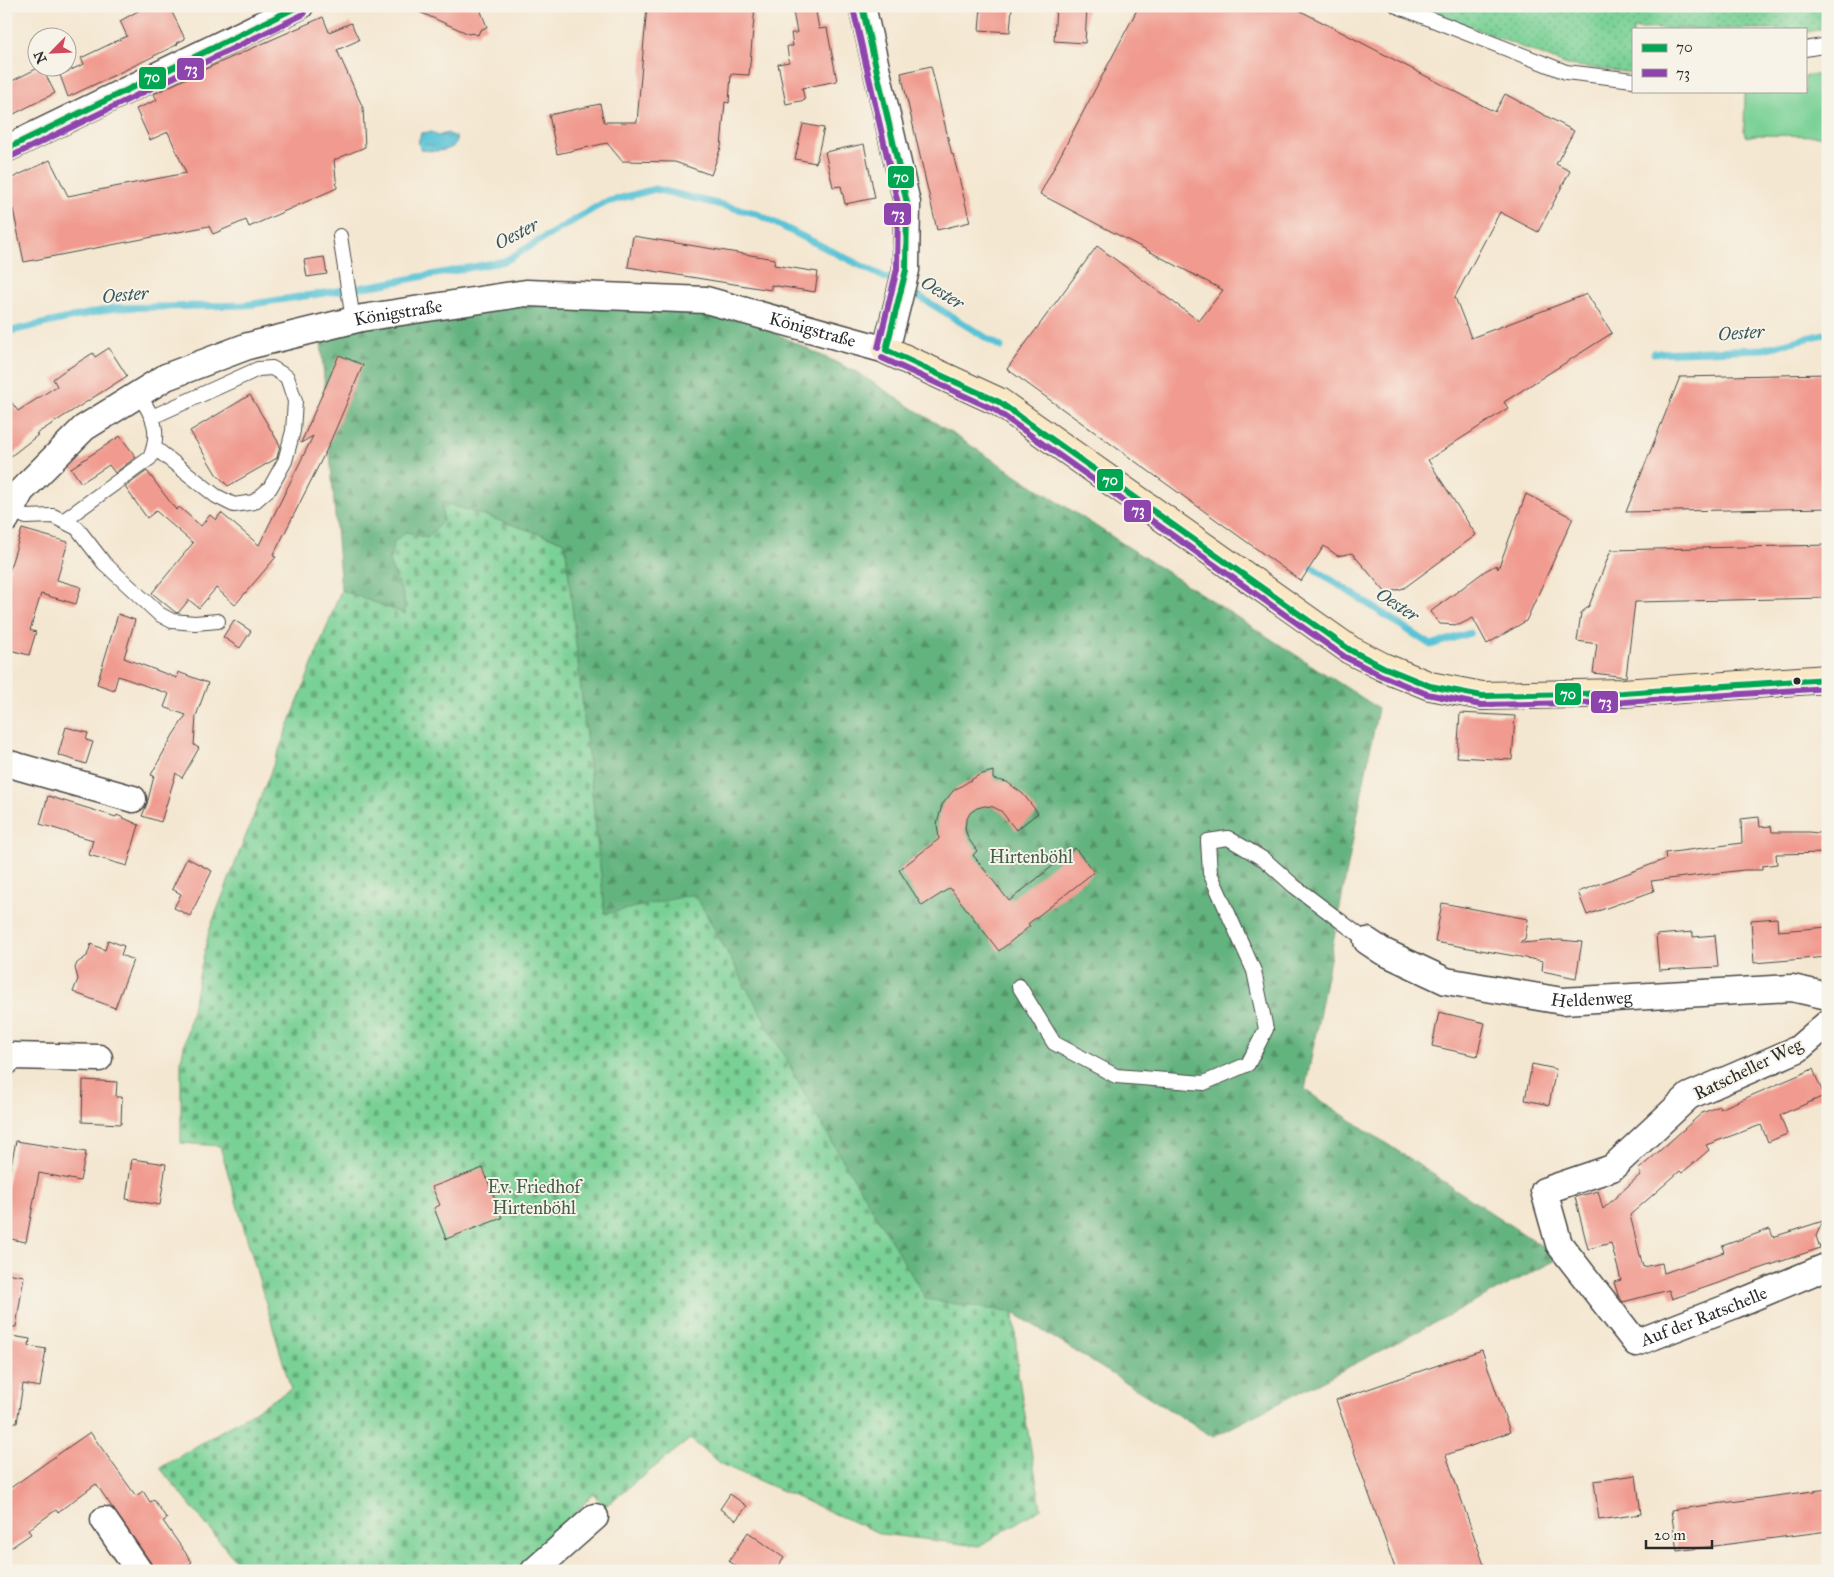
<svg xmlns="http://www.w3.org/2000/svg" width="1834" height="1577" font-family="'IM FELL Great Primer',serif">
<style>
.grass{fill:url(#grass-dots);stroke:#527e60}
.forest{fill:url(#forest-firs);stroke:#476f55}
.cemetery{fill:url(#cemetery-stones);stroke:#527e60}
.green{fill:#7ad196;stroke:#527e60}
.water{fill:url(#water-ripples);stroke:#427780}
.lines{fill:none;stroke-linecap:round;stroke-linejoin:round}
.stream{stroke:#5ac3d6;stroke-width:7}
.building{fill:#f19b90}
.lane-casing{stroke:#494744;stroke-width:16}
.street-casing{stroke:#494744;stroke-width:29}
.secondary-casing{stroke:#494744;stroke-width:30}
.lane{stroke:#fff;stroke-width:14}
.street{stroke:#fff;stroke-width:26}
.secondary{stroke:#fae7c3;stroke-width:28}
.bus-1-casing{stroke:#f7f3e8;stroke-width:10}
.bus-2-casing{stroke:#f7f3e8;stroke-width:10}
.bus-1{stroke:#00a651;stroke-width:6}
.bus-2{stroke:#8e44ad;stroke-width:6}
.bus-dot{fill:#2b2b2b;stroke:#f7f3e8;stroke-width:2}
.labels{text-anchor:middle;stroke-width:4;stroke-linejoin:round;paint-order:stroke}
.street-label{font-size:18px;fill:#2b2b2b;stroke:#f7f3e8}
.park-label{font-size:18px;fill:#435d4b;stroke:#f7f3e8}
.water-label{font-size:19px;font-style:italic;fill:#39595e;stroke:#f7f3e8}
.line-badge{stroke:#f7f3e8;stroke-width:2}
.badge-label{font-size:14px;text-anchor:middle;font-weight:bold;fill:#fff}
</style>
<defs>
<pattern id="grass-dots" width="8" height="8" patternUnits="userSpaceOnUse" patternTransform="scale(1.25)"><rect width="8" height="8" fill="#7ad196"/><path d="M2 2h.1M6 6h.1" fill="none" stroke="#64aa7b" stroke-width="1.8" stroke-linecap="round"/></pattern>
<pattern id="forest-firs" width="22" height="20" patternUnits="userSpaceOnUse" patternTransform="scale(1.25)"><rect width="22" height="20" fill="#63b37f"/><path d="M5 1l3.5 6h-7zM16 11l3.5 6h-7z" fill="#529268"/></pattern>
<pattern id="cemetery-stones" width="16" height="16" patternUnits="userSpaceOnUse" patternTransform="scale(1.25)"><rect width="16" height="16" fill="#7ad196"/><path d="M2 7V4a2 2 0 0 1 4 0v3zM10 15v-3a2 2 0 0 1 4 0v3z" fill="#64aa7b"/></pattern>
<pattern id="water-ripples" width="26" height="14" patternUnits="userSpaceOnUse" patternTransform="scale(1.25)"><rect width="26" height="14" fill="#5ac3d6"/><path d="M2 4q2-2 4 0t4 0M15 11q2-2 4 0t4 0" fill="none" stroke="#4b9fae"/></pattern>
</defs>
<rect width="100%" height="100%" fill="#f7f3e8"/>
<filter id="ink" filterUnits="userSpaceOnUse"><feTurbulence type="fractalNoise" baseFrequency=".02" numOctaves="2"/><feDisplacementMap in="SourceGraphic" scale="10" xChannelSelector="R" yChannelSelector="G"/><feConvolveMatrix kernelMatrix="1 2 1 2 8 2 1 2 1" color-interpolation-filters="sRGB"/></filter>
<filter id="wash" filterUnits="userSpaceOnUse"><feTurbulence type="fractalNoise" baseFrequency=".0096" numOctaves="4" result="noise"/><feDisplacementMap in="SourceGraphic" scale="20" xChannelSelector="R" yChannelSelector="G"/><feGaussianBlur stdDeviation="1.12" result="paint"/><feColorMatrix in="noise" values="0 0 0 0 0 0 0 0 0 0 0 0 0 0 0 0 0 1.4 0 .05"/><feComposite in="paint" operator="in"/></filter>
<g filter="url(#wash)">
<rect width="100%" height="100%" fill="#f4e7d1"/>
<path class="grass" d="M1417 6H1826L1828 9V27L1805 33V29H1633V73L1567 65Z"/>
<path class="forest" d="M526 293 706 300 858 373 1378 708 1305 1090 1560 1258 1213 1437 1014 1313 926 1300 826 1132 605 914 565 542 442 502 443 521 427 538 406 532 389 562 404 597 405 614 341 590 320 329Z"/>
<path class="cemetery" d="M442 502 565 542 605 914 695 894 826 1132 926 1299 1014 1313 1018 1374 1041 1508 979 1546 881 1534 723 1465 690 1439 604 1507 593 1493 527 1571H244L160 1468 291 1389 220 1146 181 1143V1060L209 931 341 590 405 614 404 597 389 562 394 542 406 532 427 538 443 521Z"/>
<path class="green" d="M1805 75H1828V136L1755 135 1747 137 1744 130 1745 91H1805Z"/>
<path class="water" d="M431 132 438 136 447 133 456 137V144C447 153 433 151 421 150L418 143 421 133Z"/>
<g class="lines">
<path class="stream" d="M907 289 1001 347
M6 332 114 308 246 305 377 285 505 261 603 203 655 189 755 213 898 284
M1654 353 1763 349 1828 333
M1313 568 1431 645 1470 633"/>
</g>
<g id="blocks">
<path class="building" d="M147 6H169L185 39 177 43 178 44 140 63 68 97 60 75 84 64 81 58 127 36 120 21Z
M406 6H475L480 9 487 27 480 30 478 35 472 33 469 34Z
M647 6H755L749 75 731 74 729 103 725 102 721 147 711 175 675 162 622 161 607 143 557 154 549 115 600 104 604 122H637Z
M792 6H815L819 29 827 28 837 81 802 88 805 100 786 104 778 64 789 62 787 46H793L791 33H797Z
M981 6H1012L1010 32 979 30Z
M1056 6H1087L1085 43 1054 41Z
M1139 6H1291L1495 112 1505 94 1574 131 1556 164 1570 171 1538 232 1500 212 1455 297 1471 338 1587 294 1612 333 1504 402 1508 408 1428 460 1476 535 1404 588 1386 593 1352 553 1338 556 1324 546 1301 581 1007 369 1097 246 1199 321 1223 290 1040 194Z
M323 17 329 32 351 23 359 40 337 50 363 108 365 147 334 160 337 188 249 227 246 220 213 234 209 226 24 262 13 209 6 212V181L50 160 68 196 186 173 168 132 150 140 136 109 157 100 154 94 203 70Z
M931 66 952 155 953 154 970 222 937 230 901 73Z
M38 68H42L55 93 6 118V84Z
M803 124 824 128 816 163 795 159Z
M864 144 875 198 845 204 841 186 833 187 825 152Z
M633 236 775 259 774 265 818 272 815 292 771 285V290L628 267Z
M324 257 327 274 307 277 304 260Z
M109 348 127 376 36 434 38 435 6 460V395L18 411 57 386 53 379 61 373 93 353 95 357Z
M339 355 363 365 328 447 273 556 276 557 235 605 216 588 199 608 189 600 178 613 175 612 152 593 193 543 156 511 147 518 125 487 147 471 176 510 179 507 201 526 210 515 216 520 221 513 259 545 313 436 301 443Z
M1828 374V508L1626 512 1680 377Z
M250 395 280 445 277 458 228 486 216 474 190 431Z
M120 436 136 457 115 473 109 465 81 483 71 468Z
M1526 494 1573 518 1526 621 1487 644 1473 618 1459 625 1440 624 1430 612 1485 571 1496 565 1498 569Z
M22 529 68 542 57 580 81 587 76 604 41 594 30 630 36 632 29 655 6 649V581Z
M1828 545V598L1635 602 1626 677 1593 673 1597 644 1577 641 1581 613 1589 606 1611 550Z
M118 614 135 620 124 658 177 678 178 672 208 683 196 716 194 745 199 748 182 778 176 773 161 822 142 816 147 804 154 776 151 775 173 735 186 715 164 707 169 694 118 676 114 690 97 684Z
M234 620 251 631 240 648 223 637Z
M1460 713 1515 716 1512 760 1457 757Z
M66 727 88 733 86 740 93 742 86 764 58 755Z
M993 771V779L1007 782 1023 794 1038 813 1016 830 1001 811 993 807 985 806 977 808 970 813 966 821 965 829 968 838 977 851 973 855 1009 901 1075 848 1094 872 1028 924 1030 926 999 951 950 888 922 906 899 870 939 839 937 824 942 805 953 791 979 775Z
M48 796 116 817 117 815 139 825 127 866 89 855 93 840 40 824Z
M1759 817 1760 827 1771 826 1772 832H1809L1828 834V853L1776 854 1777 864 1762 866V870H1744L1651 881 1654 891 1587 915 1578 892 1666 859 1665 853 1742 843 1741 819Z
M187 858 212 871 190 916 174 908 181 894 172 889Z
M1442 903 1528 919 1525 939 1521 941V943L1560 940 1582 942 1576 978 1542 971 1543 961 1435 942Z
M1777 918 1778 931 1828 927V957L1754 963 1751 920Z
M1693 932V937L1715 935 1718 967 1659 970 1656 935Z
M108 940 124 946 121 955 133 960 115 1008 73 992 78 979 75 968 77 963 87 956 91 944 105 950Z
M1439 1012 1485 1023 1477 1056 1432 1046Z
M1532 1064 1556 1069 1549 1105 1525 1100Z
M1813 1069 1824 1096 1780 1115 1787 1134 1768 1142 1761 1125 1706 1145 1709 1150 1682 1173 1680 1171 1630 1215 1643 1267 1662 1263 1664 1273 1724 1252 1722 1246 1770 1229 1773 1237 1823 1221 1816 1236 1820 1248 1672 1299 1669 1290 1623 1302 1618 1295 1614 1282 1621 1280 1611 1243 1588 1249 1575 1197 1598 1191 1603 1209 1641 1174 1638 1170 1702 1113 1720 1106V1109Z
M83 1080 117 1082 116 1097H122L121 1124 82 1122Z
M16 1141 86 1152 80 1181 39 1173 26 1242 6 1238V1190Z
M132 1159 166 1164 160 1205 126 1199Z
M483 1168 502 1218 446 1239 434 1208 440 1205 432 1187Z
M6 1273 24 1276 16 1327 6 1326Z
M6 1335 30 1339 29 1346 46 1349 40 1387 23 1384 17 1423 6 1422Z
M1482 1350 1510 1432 1446 1455 1486 1571H1396L1336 1400Z
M90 1432 136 1496 143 1491 150 1502 154 1500 167 1519 163 1521 192 1562 179 1571H154L151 1563 96 1484 58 1512 56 1510 28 1530 31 1534 6 1551V1491Z
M1636 1475 1641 1514 1599 1520 1594 1481Z
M1828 1489V1531L1677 1551 1671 1510Z
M730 1494 747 1506 736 1520 720 1509Z
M748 1532 784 1558 775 1571H743L729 1561Z"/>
</g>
</g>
<g filter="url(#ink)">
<use href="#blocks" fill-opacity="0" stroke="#494744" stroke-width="1"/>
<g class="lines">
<g class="lane-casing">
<path id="lane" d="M1397 6 1566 72 1633 80
M1805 49 1828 45
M340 236 353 320
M152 417 258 369 272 368 287 377 295 401 293 431 285 461 270 488 254 502 234 505 216 496 155 448
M11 510 26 517 53 516 77 528 104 563 159 614 172 621 195 623 218 621
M63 521 150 458C161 432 154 416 138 394
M1019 986 1054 1043 1116 1076 1204 1083 1248 1064 1266 1029 1254 971 1210 873 1208 841 1228 838 1265 860 1294 886 1367 941"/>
</g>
<g class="street-casing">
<g id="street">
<path d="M6 149 300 6"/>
<path id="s1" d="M6 519 21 491 84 428 166 377 248 346 362 318 526 293 706 300 886 350 906 270 907 203 862 6"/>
<path d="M6 763 133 799"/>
<path id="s2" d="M1367 941 1382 951 1446 981 1562 1001 1792 988 1828 996"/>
<path id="s3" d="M1828 1023 1798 1049 1689 1096 1612 1168 1544 1191 1559 1244 1636 1343 1732 1306 1828 1266"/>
<path d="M6 1062 12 1056 99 1058"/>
<path d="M104 1520 139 1571"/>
<path d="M534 1571 595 1517"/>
</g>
</g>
<g class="secondary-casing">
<path id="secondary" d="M886 350 999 402 1350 650 1383 667 1430 686 1482 696 1623 693 1828 679"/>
</g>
<use href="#lane" class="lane"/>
<use href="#street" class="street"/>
<use href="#secondary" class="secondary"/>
<g class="bus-1-casing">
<path id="bus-1" d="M862 6 907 203 906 270 886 350
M6 149 299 6
M886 350 999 402 1350 650 1383 667 1430 686 1482 696 1623 693 1828 679"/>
</g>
<g class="bus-2-casing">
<path id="bus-2" d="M853 8 898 204 897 269 878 348
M10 157 304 14
M882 358 995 410 1345 657 1380 675 1427 694 1481 705 1624 702 1828 688"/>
</g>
<use href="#bus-1" class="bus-1"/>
<use href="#bus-2" class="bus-2"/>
</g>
</g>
<circle class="bus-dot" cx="1797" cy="681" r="4.5"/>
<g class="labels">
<g class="street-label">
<text dy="6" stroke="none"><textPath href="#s1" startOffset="459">Königstraße</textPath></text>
<text dy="6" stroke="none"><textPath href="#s1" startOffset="879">Königstraße</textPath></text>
<text dy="6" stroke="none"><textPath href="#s2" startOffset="236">Heldenweg</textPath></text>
<text transform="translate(1748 1069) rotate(-26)" y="6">Ratscheller Weg</text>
<text dy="6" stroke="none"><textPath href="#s3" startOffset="589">Auf der Ratschelle</textPath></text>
</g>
<g class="park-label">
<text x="1031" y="863">Hirtenböhl</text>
<text x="534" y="1193">Ev. Friedhof<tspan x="534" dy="21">Hirtenböhl</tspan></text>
</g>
<g class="water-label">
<text transform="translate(516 233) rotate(-27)" y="7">Oester</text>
<text transform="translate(943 292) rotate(32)" y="7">Oester</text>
<text transform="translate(125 294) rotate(-5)" y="7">Oester</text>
<text transform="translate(1741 332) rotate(-4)" y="7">Oester</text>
<text transform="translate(1398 604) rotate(33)" y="7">Oester</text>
</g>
</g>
<g class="line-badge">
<rect x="176" y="57" width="29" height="24" rx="5" fill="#8e44ad"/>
<rect x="138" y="66" width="29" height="24" rx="5" fill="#00a651"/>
<rect x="887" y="165" width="28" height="24" rx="5" fill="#00a651"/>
<rect x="883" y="202" width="29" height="24" rx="5" fill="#8e44ad"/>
<rect x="1096" y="468" width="28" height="24" rx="5" fill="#00a651"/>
<rect x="1123" y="499" width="29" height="24" rx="5" fill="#8e44ad"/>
<rect x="1554" y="682" width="28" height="24" rx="5" fill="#00a651"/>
<rect x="1590" y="690" width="29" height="24" rx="5" fill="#8e44ad"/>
</g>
<g class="badge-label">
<text x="191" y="74">73</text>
<text x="152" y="82">70</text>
<text x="901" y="182">70</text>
<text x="898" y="219">73</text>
<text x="1110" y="485">70</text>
<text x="1138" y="515">73</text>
<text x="1568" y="699">70</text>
<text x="1605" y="707">73</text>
</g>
<rect width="1834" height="1577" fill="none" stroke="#f7f3e8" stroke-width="25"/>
<rect x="1632" y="28" width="175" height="65" fill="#f7f3e8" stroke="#a5a39c"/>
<rect x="1642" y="44" width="25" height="8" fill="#00a651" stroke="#a5a39c"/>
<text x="1676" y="52" font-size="15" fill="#2b2b2b">70</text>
<rect x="1642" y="69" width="25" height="8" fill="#8e44ad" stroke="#a5a39c"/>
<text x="1676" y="78" font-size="15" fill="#2b2b2b">73</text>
<g transform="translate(52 52) rotate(246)"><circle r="24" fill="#f7f3e8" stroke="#a5a39c"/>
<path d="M0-4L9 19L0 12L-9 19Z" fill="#d1495b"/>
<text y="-8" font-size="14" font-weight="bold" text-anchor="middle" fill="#2b2b2b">N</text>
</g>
<path d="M1646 1540v8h66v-8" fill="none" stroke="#2b2b2b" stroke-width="2.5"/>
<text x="1654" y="1540" font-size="15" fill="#2b2b2b" stroke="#f7f3e8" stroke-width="4" paint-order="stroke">20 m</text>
</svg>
